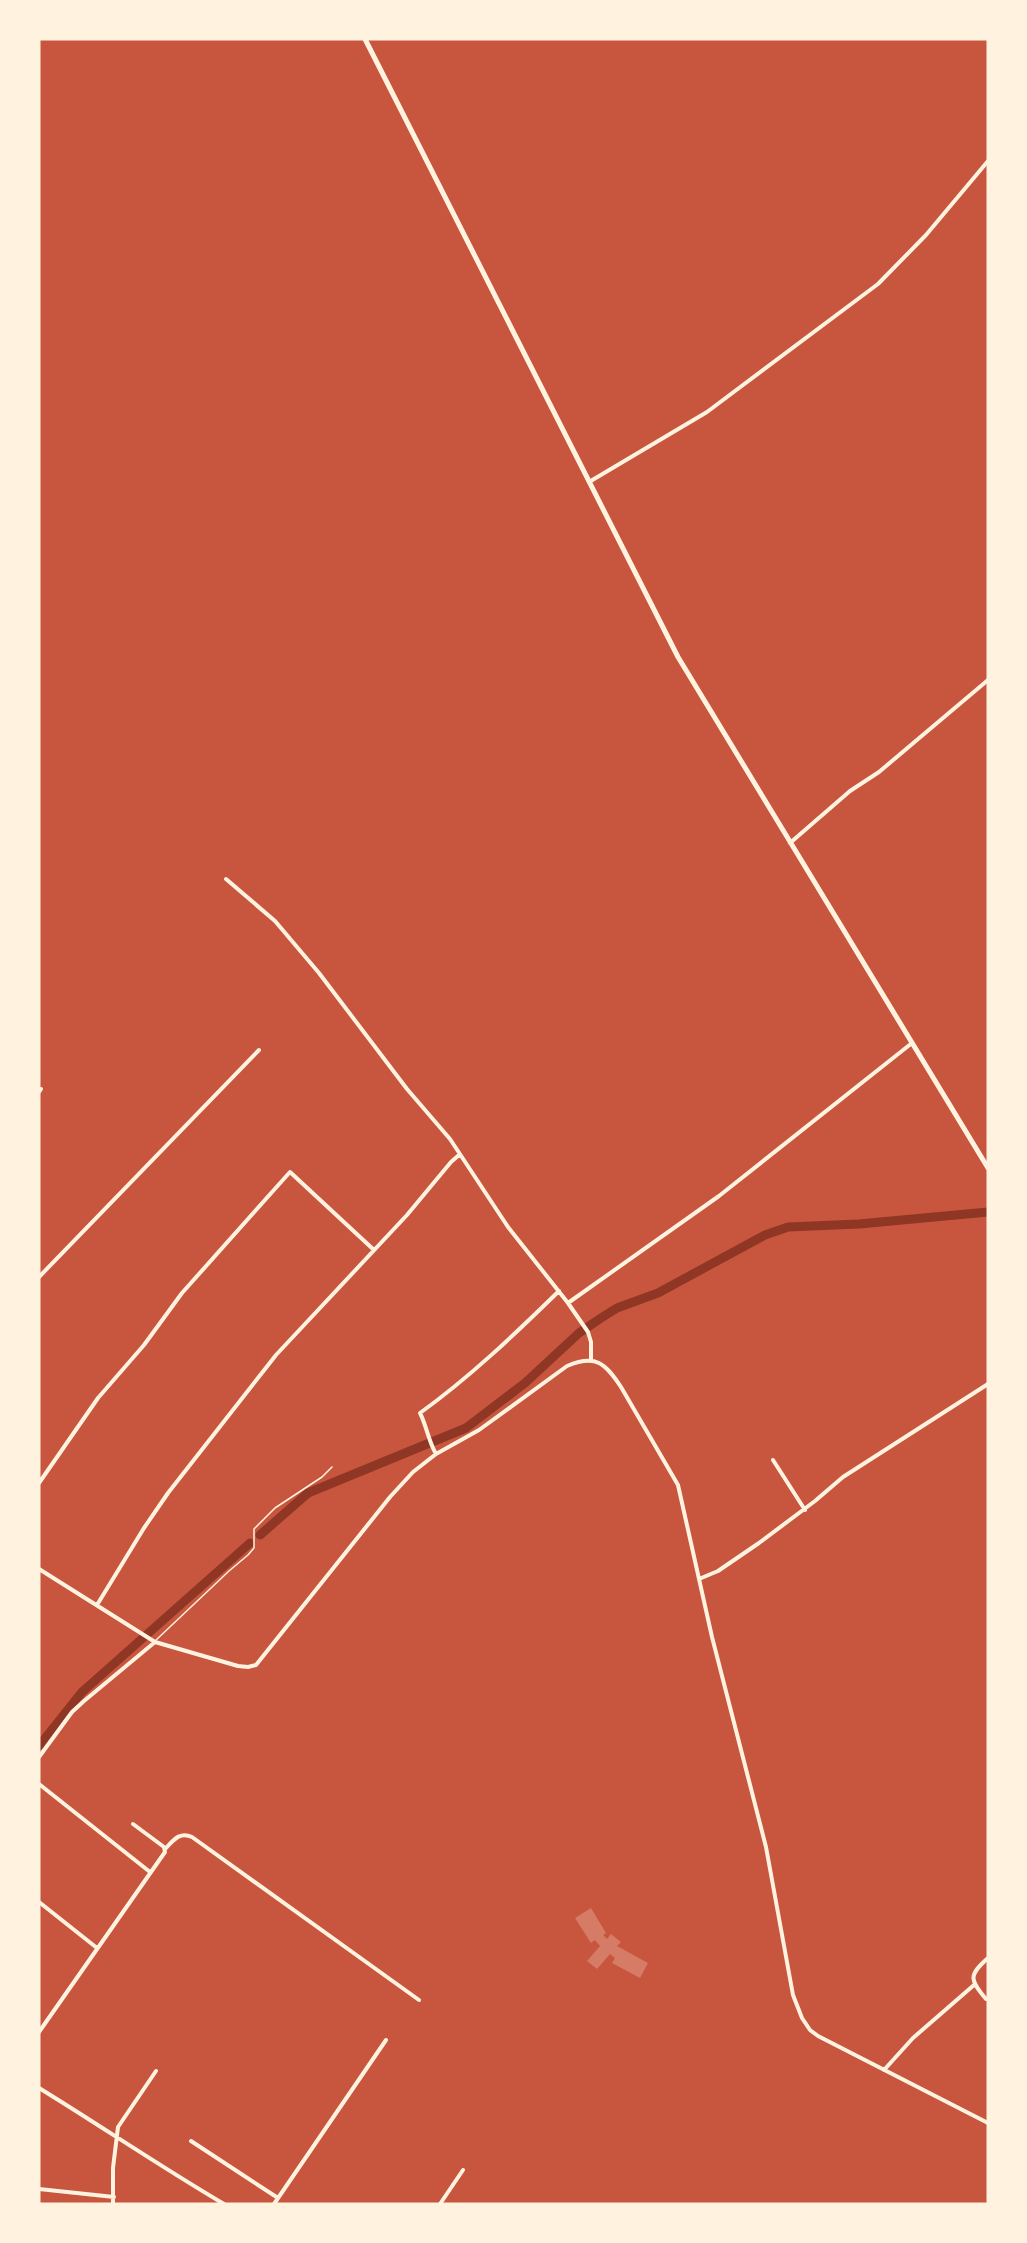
<svg xmlns="http://www.w3.org/2000/svg" width="1027" height="2243" font-family="'DejaVu Sans',sans-serif">
<style>
.lines{fill:none;stroke-linecap:round;stroke-linejoin:round}
.canal{stroke:#8f3625;stroke-width:9}
.building{fill:#d67c66}
.service{stroke:#fff3e0;stroke-width:1.5}
.minor{stroke:#fff3e0;stroke-width:4}
.primary{stroke:#fff3e0;stroke-width:5}
</style>
<rect width="100%" height="100%" fill="#c8553d"/>
<g class="lines">
<path class="canal" d="M260 1535 308 1493 466 1428 525 1383 579 1333 601 1318 617 1308 658 1293 765 1235 788 1227 859 1224 988 1212
M39 1746 82 1692 250 1543"/>
</g>
<path class="building" d="M591 1908 606 1933 603 1935 607 1939 611 1934 621 1942 617 1946 648 1963 640 1978 612 1963 615 1958 610 1954 597 1969 587 1961 600 1946 595 1940 591 1943 575 1918Z"/>
<g class="lines">
<path class="service" d="M155 1641 229 1571 248 1555 254 1548V1529L275 1508 322 1477 332 1467"/>
<path class="minor" d="M589 482 707 412 878 284 926 235 988 161
M790 843 850 791 879 772 988 680
M226 879 275 921 319 973 407 1089 450 1139 508 1227 568 1303 588 1332 591 1342V1360
M39 1092 41 1089
M39 1277 259 1050
M568 1303 719 1196 912 1043
M436 1454C428 1440 427 1427 420 1413 470 1377 515 1334 559 1291
M773 1460 805 1510
M39 1483 98 1398 144 1345 182 1293 290 1172 374 1250
M39 1569 155 1642 238 1666 248 1667 256 1665 390 1497 413 1472 436 1454 479 1430 567 1366C596 1354 605 1363 621 1387L678 1485 712 1637 766 1847 793 1995 802 2018 810 2030 818 2036 988 2123
M699 1579 718 1571 759 1543 815 1501 843 1477 988 1384
M97 1605 144 1528 168 1493 276 1355 407 1215 451 1162 459 1155
M39 1757 72 1712 84 1701 155 1642
M39 1784 150 1872
M165 1849C173 1841 179 1831 192 1837L419 2000
M39 1902 97 1948
M986 1999C969 1979 969 1975 988 1958
M39 2032 165 1852 164 1847 133 1824
M884 2070 913 2038 974 1985
M39 2088C101 2126 161 2167 224 2204
M191 2141 278 2198
M39 2189 114 2197
M113 2204V2168L118 2127 156 2071
M274 2204 386 2040
M440 2204 463 2170"/>
<path class="primary" d="M365 39 678 657 988 1168"/>
</g>
<rect width="1027" height="2243" fill="none" stroke="#fff3e0" stroke-width="81"/>
</svg>
